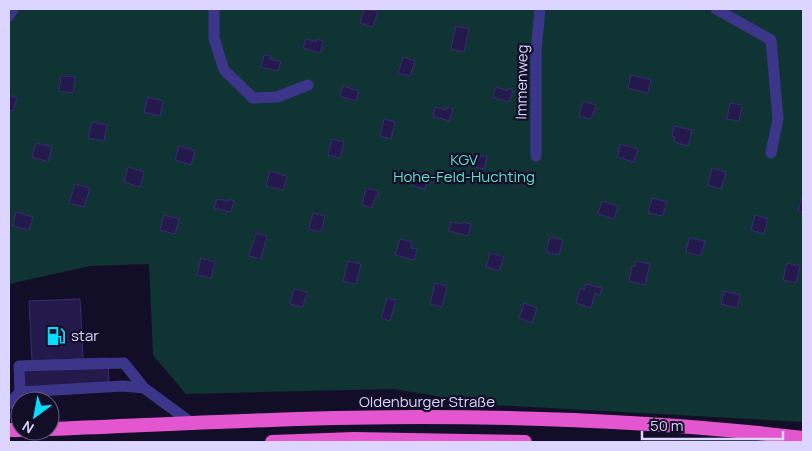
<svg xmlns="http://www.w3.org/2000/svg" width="812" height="451" font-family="Manrope,sans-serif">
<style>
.green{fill:#103333}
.building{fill:#24194b;stroke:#3b2978}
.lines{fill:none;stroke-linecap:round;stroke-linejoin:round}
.service{stroke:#3c368b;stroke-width:11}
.trunk{stroke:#e356cf;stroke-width:14}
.labels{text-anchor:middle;stroke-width:4.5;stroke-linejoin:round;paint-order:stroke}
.street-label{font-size:15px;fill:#dbd5ff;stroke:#130e28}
.park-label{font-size:15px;fill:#58e8c9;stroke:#130e28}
.poi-label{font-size:15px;fill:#dbd5ff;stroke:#130e28;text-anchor:start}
</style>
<rect width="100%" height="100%" fill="#130e28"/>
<path class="green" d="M9 9H803V422L492 405 393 389 186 394 153 355 149 264 90 266 9 284Z"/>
<path class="building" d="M364 9 378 11 373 27 360 23Z
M456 26 469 29 464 52 451 49Z
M306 39 316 42 317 39 323 41 320 53 303 48Z
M264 55 271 56 270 59 281 62 278 71 261 67Z
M403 57 415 61 410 76 398 73Z
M631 75 651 80 648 93 628 88Z
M61 76 75 77 73 93 59 91Z
M343 86 359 91 356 101 340 96Z
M496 87 508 91V88L513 90 509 102 493 97Z
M9 95 17 98 13 111 9 110Z
M148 97 163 101 160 116 144 112Z
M583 101 596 105 591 119 579 116Z
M730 103 742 105 739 121 727 119Z
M435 107 446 110 447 107 453 109 449 121 433 116Z
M384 119 395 122 391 139 380 136Z
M92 122 107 125 104 141 88 138Z
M674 126 692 130 688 146 674 142 675 137 672 136Z
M332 139 344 142 340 158 328 155Z
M36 143 52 147 48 162 32 157Z
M621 144 638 149 634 162 617 157Z
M179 146 195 151 191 165 175 160Z
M469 155 480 158V155L487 157 484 169 466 165Z
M128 167 144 172 140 187 124 182Z
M712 168 726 172 721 189 708 185Z
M270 171 287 176 283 190 266 186Z
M417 171 436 176 433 183 427 181 425 189 413 186Z
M75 184 90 188 84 207 69 203Z
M366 188 379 191 377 197H375L372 208 362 205Z
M803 195V212L798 211Z
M652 198 667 202 663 216 648 213Z
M217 199 228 201 229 199 234 201 231 212 214 208Z
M602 201 618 206 614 219 598 214Z
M16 212 33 217 29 230 13 226Z
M313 213 325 216 321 232 309 229Z
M164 215 179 219 175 234 160 230Z
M755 215 768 219 764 234 751 230Z
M451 222 462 224 463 222 471 224 468 236 449 231Z
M256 233 267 236 261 259 249 256Z
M550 237 563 240 559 255 546 252Z
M689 238 705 241 701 256 686 252Z
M400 239 412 242 411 248 417 249 414 260 395 255Z
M490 253 504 257 499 271 486 267Z
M201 258 215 262 211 278 197 275Z
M348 261 361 264 356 284 343 281Z
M636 261 650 264 645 285 629 281 632 266 635 267Z
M787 263 800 266 796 283 783 280Z
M435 283 447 286 442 307 430 304Z
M586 284 602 288 600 295 595 293 591 308 576 303 580 288 584 290Z
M294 289 307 292 303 307 290 304Z
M724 291 740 295 737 308 721 304Z
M387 298 396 300 390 321 381 318Z
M80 299 83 359 32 361 29 301Z
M524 303 537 308 532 323 519 318Z
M108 358 109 384 24 388 23 361Z"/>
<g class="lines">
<path class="service" d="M214 9V38L224 70 253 98 277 97 308 85
M716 9 771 40 778 119 771 153
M9 16 13 9
M536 156V51L540 9
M20 392 123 386 144 388
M9 404 20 392 19 366 124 363 144 388 193 424"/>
<path class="trunk" d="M50 429C174 424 298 417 421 417 549 417 677 423 803 438
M9 430H20
M272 442 354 439 525 442"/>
</g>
<defs>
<g id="fuel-bare" transform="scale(1.5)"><path d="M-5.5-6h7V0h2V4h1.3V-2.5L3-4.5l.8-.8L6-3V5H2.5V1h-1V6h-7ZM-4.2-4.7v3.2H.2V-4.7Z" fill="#01deff" stroke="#130e28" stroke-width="2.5" paint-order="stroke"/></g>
</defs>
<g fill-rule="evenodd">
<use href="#fuel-bare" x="56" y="336"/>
</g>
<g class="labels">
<g class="street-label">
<text transform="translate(522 82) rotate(-89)" y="5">Immenweg</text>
<text x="427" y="407">Oldenburger Straße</text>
</g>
<g class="park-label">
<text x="464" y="165">KGV<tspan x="464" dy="17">Hohe-Feld-Huchting</tspan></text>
</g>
<g class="poi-label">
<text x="71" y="341">star</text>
</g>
</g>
<rect width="812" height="451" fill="none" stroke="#dbd5ff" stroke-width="20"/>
<g transform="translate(35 416) rotate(212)"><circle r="24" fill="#130e28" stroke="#635e7e"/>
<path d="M0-4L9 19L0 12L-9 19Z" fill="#01deff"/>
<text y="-8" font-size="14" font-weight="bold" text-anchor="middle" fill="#dbd5ff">N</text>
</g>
<path d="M642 431v8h141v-8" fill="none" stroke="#dbd5ff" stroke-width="2.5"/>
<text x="650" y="431" font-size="15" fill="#dbd5ff" stroke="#130e28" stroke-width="4" paint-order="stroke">50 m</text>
</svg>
